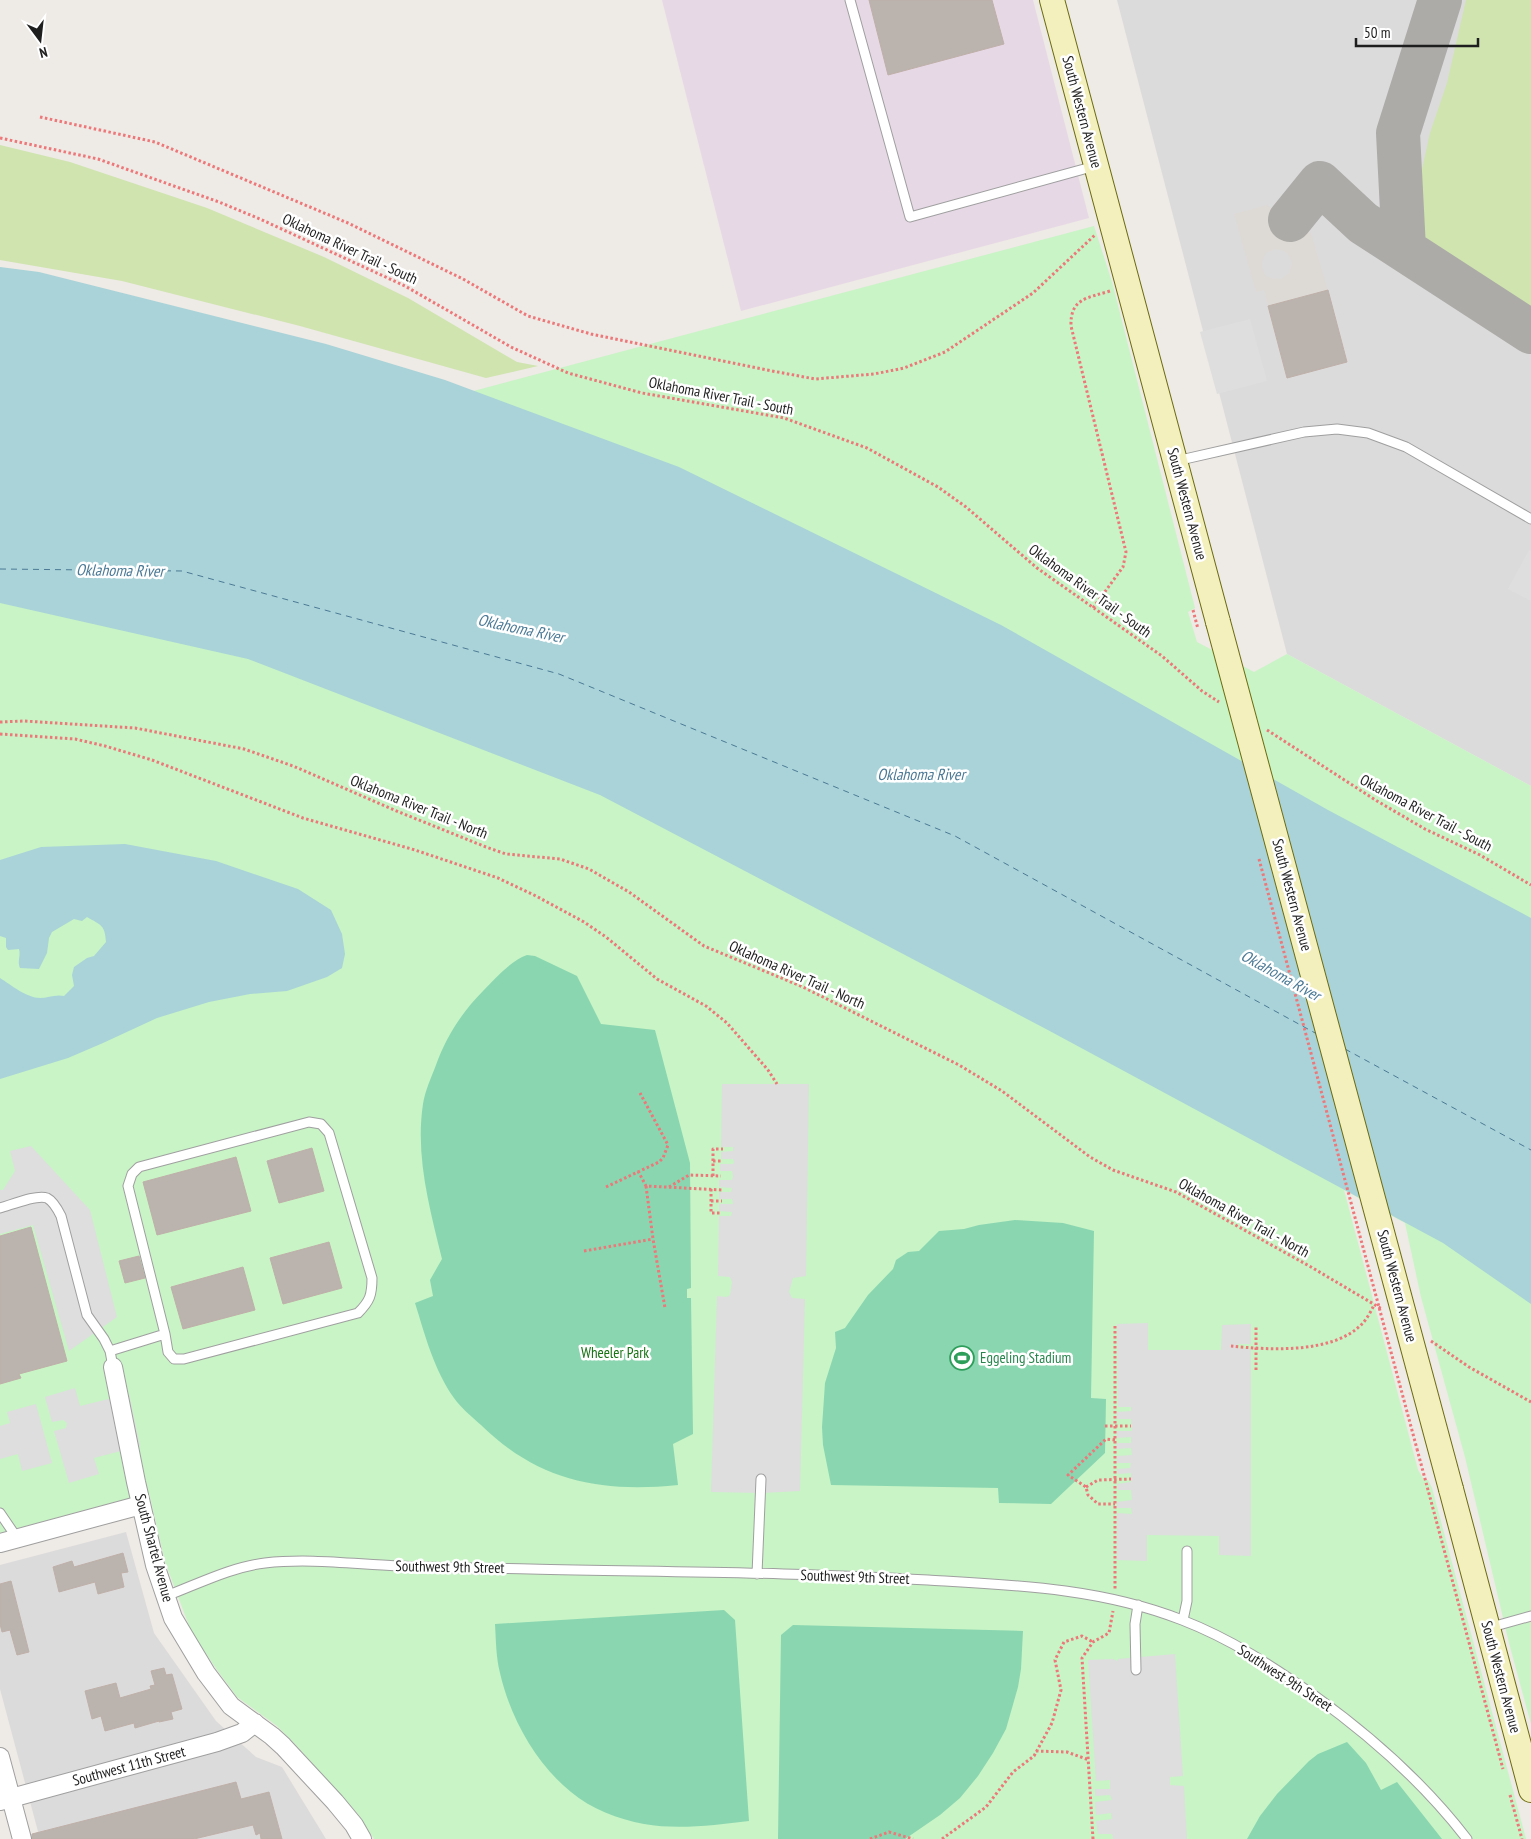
<svg xmlns="http://www.w3.org/2000/svg" width="1531" height="1839" font-family="'PT Sans Narrow',sans-serif">
<style>
.residential{fill:#dcdbdb}
.industrial{fill:#e7d8e6}
.airport{fill:#dddad6;fill-rule:evenodd}
.grass{fill:#cfe4af}
.park{fill:#c8f4c6}
.pitch{fill:#8ad6b0}
.parking{fill:#dedede}
.water{fill:#a9d3d8}
.lines{fill:none;stroke-linecap:round;stroke-linejoin:round}
.ferry{stroke:#4c7a96;stroke-width:1;stroke-dasharray:6 5;stroke-linecap:butt}
.taxiway{stroke:#adaba8;stroke-width:44}
.building{fill:#bbb3ae;stroke:#bfb0a9}
.lane-casing{stroke:#9f9f9f;stroke-width:11}
.street-casing{stroke:#9f9f9f;stroke-width:20}
.secondary-casing{stroke:#6c6b0e;stroke-width:26}
.path{stroke:#ed7779;stroke-width:3;stroke-dasharray:2.5 2.5;stroke-linecap:butt}
.lane{stroke:#fff;stroke-width:9}
.street{stroke:#fff;stroke-width:18}
.secondary{stroke:#f4f0be;stroke-width:24}
.secondary-bridge-casing{stroke:#6c6b0e;stroke-width:26;stroke-linecap:butt}
.path-bridge{stroke:#ed7779;stroke-width:3;stroke-dasharray:2.5 2.5;stroke-linecap:butt}
.secondary-bridge{stroke:#f4f0be;stroke-width:24}
.labels{text-anchor:middle;stroke-width:5;stroke-linejoin:round;paint-order:stroke}
.street-label{font-size:15px;fill:#1e1e1e;stroke:#fff}
.park-label{font-size:15px;fill:#187315;stroke:#fff}
.leisure-label{font-size:15px;fill:#27864d;stroke:#fff;text-anchor:start}
.water-label{font-size:16px;font-style:italic;fill:#4c7a96;stroke:#fff}
</style>
<rect width="100%" height="100%" fill="#eeeae5"/>
<path class="residential" d="M1117 0H1531V786L1287 654Z
M126 1532 154 1633 216 1721 256 1757 282 1767 326 1839H40L0 1689V1565Z"/>
<path class="industrial" d="M662 0H1033L1089 218 741 311Z"/>
<path class="airport" d="M1267 205 1311 233 1328 290 1268 306 1264 290 1256 292 1234 214ZM1275 249 1284 251 1288 254 1292 263 1289 273 1281 279 1271 278 1266 276 1262 267V262L1266 253Z"/>
<path class="grass" d="M1466 0H1531V315L1420 244 1410 224 1430 133 1447 83Z
M0 145 70 162 207 208 324 257 408 298 517 362 538 366 486 378 300 326 122 281 0 260Z"/>
<path class="park" d="M1094 226 1112 282 1195 608 1188 612 1197 642 1254 672 1287 654 1531 786V1724L1509 1643 1465 1457 1421 1297 1405 1223 1344 1190 1418 1470 1424 1480H1428L1432 1488 1526 1839H374L358 1814 295 1744 277 1726 237 1697 217 1670 191 1631 165 1562 149 1493 0 1533V517Z"/>
<path class="pitch" d="M527 955 535 956 577 976 601 1024 655 1030 690 1163 691 1288 687 1289V1298H691L693 1434 673 1444 678 1485C600 1493 538 1481 481 1425 472 1417 461 1408 454 1398 434 1370 425 1335 415 1303L433 1296 430 1280 442 1259C430 1209 415 1157 423 1104 425 1091 431 1078 436 1065 446 1037 462 1012 483 991 495 979 510 961 527 955Z
M1015 1220 1063 1223 1094 1231 1091 1398 1106 1399 1105 1453 1051 1504 999 1503 998 1488 831 1485 823 1445 822 1427 825 1383 836 1348 835 1332 845 1328 868 1295 893 1269 896 1260 908 1252 919 1251 939 1231 964 1229 979 1225Z
M724 1610 735 1620 749 1821C715 1825 678 1830 644 1824 618 1819 591 1809 571 1792 536 1764 510 1717 500 1673 496 1657 496 1641 495 1624Z
M793 1625 1023 1631 1021 1669 1018 1687 1006 1729 993 1753 978 1776 960 1798 940 1815 905 1839H778L781 1635Z
M1347 1742 1366 1763 1381 1790 1397 1782 1442 1839H1247L1260 1816 1277 1794 1309 1761 1318 1754Z"/>
<path class="parking" d="M1250 319 1267 381 1217 394 1200 332Z
M1529 550 1531 551V601L1508 589Z
M722 1084H809L806 1276 793 1278 789 1292 792 1298 805 1299 800 1491 761 1493 711 1492 717 1296 727 1297 730 1295 732 1282 730 1277 718 1276 719 1216H731L732 1212 719 1211V1204H733L732 1199H719V1192H731L732 1188 719 1187V1180H732L733 1176 732 1171H720V1164H733L734 1162 733 1159H721V1152L733 1151V1147H721Z
M31 1146 90 1210 117 1317 69 1351 33 1225 0 1234V1190H3L15 1171 10 1151Z
M1148 1323V1350H1221L1222 1325 1251 1324V1344H1238L1237 1348 1251 1349V1556L1219 1555V1536L1147 1535V1561L1117 1560V1513L1132 1514 1131 1508H1117V1502L1132 1500 1131 1490H1118L1117 1484 1131 1482V1473L1118 1474 1117 1469 1130 1468 1131 1463H1117V1456L1132 1455 1131 1448 1116 1449 1117 1443H1131V1437L1117 1438V1431H1132L1131 1419H1117V1412L1131 1411V1407H1118L1117 1324Z
M75 1388 80 1406 129 1394 140 1446 94 1458 99 1474 69 1483 54 1431 66 1428 67 1423 63 1420 52 1422 45 1397Z
M36 1404 52 1463 22 1471 18 1454 0 1459V1426L10 1423 7 1412Z
M1175 1654 1183 1776 1170 1777V1785L1184 1786 1187 1839H1113L1112 1834H1098L1096 1821 1112 1819 1111 1813 1096 1815 1095 1802 1112 1800 1110 1795 1095 1796V1789H1110V1780L1096 1781 1088 1660 1113 1659 1117 1661 1118 1659Z"/>
<path class="water" d="M0 267 39 272 326 344 445 380 679 467 1001 625 1328 810 1531 918V1304L1443 1243 1046 1029 600 795 248 659 0 603Z
M125 844 216 861 298 889 331 910 342 934 345 954 342 968 327 977 287 991 250 994 209 1002 157 1018 103 1043 68 1058 0 1079V978C11 985 27 998 40 998 48 998 55 994 64 996L74 986 72 975 74 967 87 958 94 956 106 942C105 925 101 925 87 917L82 921 74 919 52 932 49 938 47 953 39 969 20 968C17 961 21 956 19 949L8 950 6 947V938L0 936V860L41 847Z"/>
<g class="lines">
<path class="ferry" d="M0 569 182 571 559 674 955 836 1317 1034
M1345 1049 1531 1150"/>
<path class="taxiway" d="M1290 220 1320 183 1363 223 1531 332
M1404 249 1398 133 1440 0"/>
</g>
<path class="building" d="M869 0H992L1004 44 888 75Z
M1328 290 1347 362 1287 378 1268 306Z
M312 1148 324 1191 279 1203 267 1161Z
M236 1157 251 1211 157 1235 143 1182Z
M31 1227 67 1361 19 1374 21 1378 0 1384V1236Z
M329 1242 342 1288 283 1304 270 1258Z
M139 1256 145 1278 125 1283 119 1261Z
M243 1267 255 1310 183 1329 171 1287Z
M123 1553 128 1572 121 1573 124 1587 98 1594 95 1582 59 1592 53 1567 72 1561 74 1567Z
M11 1581 29 1652 17 1655 10 1630 2 1632 0 1624V1584Z
M164 1668 166 1675 172 1674 182 1709 171 1712 173 1719 159 1722V1721L135 1728 134 1723 105 1731 101 1716 92 1719 85 1691 116 1683 120 1698 151 1689 150 1686 155 1685 151 1671Z
M236 1782 241 1799 269 1792 282 1839H261L260 1833 256 1835 253 1825 194 1839H32V1834Z"/>
<g class="lines">
<g class="lane-casing">
<path id="lane" d="M850 0 910 217 1095 166
M1176 461 1304 432 1337 429 1368 433 1406 447 1531 519
M0 1208C11 1205 37 1194 47 1198 53 1201 58 1210 61 1216L87 1315 104 1339 110 1351 113 1367
M110 1351 165 1334 168 1352 174 1359H184L358 1313C370 1301 372 1295 372 1278L329 1133 321 1124 309 1122 139 1167 132 1174 128 1186 165 1334
M0 1513 17 1538
M757 1574 761 1479
M166 1596C198 1584 231 1567 265 1563 309 1558 353 1564 397 1566 441 1568 486 1568 530 1569 663 1572 796 1572 928 1580 1014 1585 1101 1588 1182 1620 1231 1639 1272 1666 1315 1696 1372 1737 1424 1783 1467 1839
M1183 1620 1187 1601V1551
M1488 1628 1531 1616
M1136 1670 1135 1624 1138 1605"/>
</g>
<g class="street-casing">
<path id="street" d="M113 1367 136 1482 155 1565 173 1618 206 1673 231 1706 272 1736 283 1746 335 1802 354 1825 362 1839
M0 1543 141 1505
M0 1757 22 1839
M0 1801 217 1742 242 1733 255 1723"/>
</g>
<g class="secondary-casing">
<path id="secondary" d="M1052 0 1218 622
M1451 1489 1531 1790"/>
</g>
<path class="path" d="M40 117 155 142 348 223 463 279 528 316 591 334 767 370 815 379 874 374 904 368 945 352 1033 293 1096 234
M0 138 98 159 219 202 260 219 405 286 511 347 568 373 642 393 784 418 867 448 938 487 966 507 1037 568 1162 656 1202 691 1219 702
M1093 608 1123 567 1126 552 1071 326C1070 298 1088 298 1110 291L1111 293
M0 722 24 721 135 728 244 749 293 766 399 812 486 847 506 854 560 859 589 869 629 892 704 946 803 987 959 1065 1002 1091 1090 1157 1113 1170 1176 1192 1311 1267 1382 1309
M1267 730 1377 801 1425 829 1480 855 1531 885
M0 734 75 739 105 746 152 760 303 818 415 850 498 878 536 896 584 922 606 937 657 979 706 1006 727 1023 768 1070 777 1084
M713 1161H723
M638 1171 646 1186 722 1190
M713 1176V1149H723
M646 1186 653 1239 665 1308
M606 1187 659 1162 663 1158 668 1145 640 1093
M669 1187 689 1175 721 1176
M711 1189V1213H721
M711 1201H722
M584 1251 653 1239
M1115 1326V1590
M1431 1341 1469 1367 1531 1402
M1231 1346C1269 1350 1333 1354 1362 1324 1367 1319 1371 1311 1374 1305
M1256 1370V1325
M1105 1426H1131
M1115 1440 1106 1439 1068 1475 1086 1487 1088 1495 1098 1504H1115
M1417 1449 1503 1769
M1086 1487 1098 1480 1131 1479
M1036 1751 1067 1752 1089 1760
M1510 1795 1522 1839
M870 1839 889 1832 913 1839
M942 1839 986 1807 1013 1772 1034 1756 1052 1723 1061 1690 1055 1660 1064 1642 1082 1636 1093 1642
M1093 1839 1082 1658 1093 1642 1109 1633 1113 1611"/>
<use href="#lane" class="lane"/>
<use href="#street" class="street"/>
<use href="#secondary" class="secondary"/>
<g class="secondary-bridge-casing">
<path id="secondary-bridge" d="M1218 622 1451 1489"/>
</g>
<path class="path-bridge" d="M1193 610 1198 629
M1259 859 1417 1449"/>
<use href="#secondary-bridge" class="secondary-bridge"/>
</g>
<defs>
<g id="stadium-ring" transform="scale(1.25)"><circle r="9.5" fill="#fff" stroke="#2e9e5b" stroke-width="1.5"/><path d="M0-5a6.5 5 0 1 0 0 10a6.5 5 0 1 0 0-10ZM-3.5-1.8h7v3.6h-7Z" fill="#2e9e5b"/></g>
</defs>
<g fill-rule="evenodd">
<use href="#stadium-ring" x="962" y="1358"/>
</g>
<g class="labels">
<g class="street-label">
<text transform="translate(1082 112) rotate(75)" y="5">South Western Avenue</text>
<text transform="translate(350 249) rotate(25)" y="5">Oklahoma River Trail - South</text>
<text transform="translate(721 396) rotate(11)" y="5">Oklahoma River Trail - South</text>
<text transform="translate(1187 504) rotate(75)" y="5">South Western Avenue</text>
<text transform="translate(1090 591) rotate(36)" y="5">Oklahoma River Trail - South</text>
<text transform="translate(419 807) rotate(22)" y="5">Oklahoma River Trail - North</text>
<text transform="translate(1426 813) rotate(28)" y="5">Oklahoma River Trail - South</text>
<text transform="translate(1292 895) rotate(75)" y="5">South Western Avenue</text>
<text transform="translate(797 975) rotate(24)" y="5">Oklahoma River Trail - North</text>
<text transform="translate(1244 1218) rotate(29)" y="5">Oklahoma River Trail - North</text>
<text transform="translate(1397 1286) rotate(75)" y="5">South Western Avenue</text>
<text transform="translate(154 1548) rotate(75)" y="5">South Shartel Avenue</text>
<text transform="translate(450 1567) rotate(1)" y="5">Southwest 9th Street</text>
<text transform="translate(855 1577) rotate(2)" y="5">Southwest 9th Street</text>
<text transform="translate(1501 1677) rotate(75)" y="5">South Western Avenue</text>
<text transform="translate(1285 1678) rotate(33)" y="5">Southwest 9th Street</text>
<text transform="translate(129 1766) rotate(-15)" y="5">Southwest 11th Street</text>
</g>
<g class="park-label">
<text x="615" y="1358">Wheeler Park</text>
</g>
<g class="leisure-label">
<text x="980" y="1363">Eggeling Stadium</text>
</g>
<g class="water-label">
<text transform="translate(120 570) rotate(1)" y="6">Oklahoma River</text>
<text transform="translate(521 628) rotate(12)" y="6">Oklahoma River</text>
<text x="921" y="780">Oklahoma River</text>
<text transform="translate(1281 975) rotate(29)" y="6">Oklahoma River</text>
</g>
</g>
<g transform="translate(40 40) rotate(165)" stroke="#ffffff" stroke-width="4" paint-order="stroke">
<path d="M0-4L9 19L0 12L-9 19Z" fill="#1e1e1e"/>
<text y="-8" font-size="14" font-weight="bold" text-anchor="middle" fill="#1e1e1e">N</text>
</g>
<path d="M1356 38v8h122v-8" fill="none" stroke="#1e1e1e" stroke-width="2.5"/>
<text x="1364" y="38" font-size="15" fill="#1e1e1e" stroke="#ffffff" stroke-width="4" paint-order="stroke">50 m</text>
</svg>
